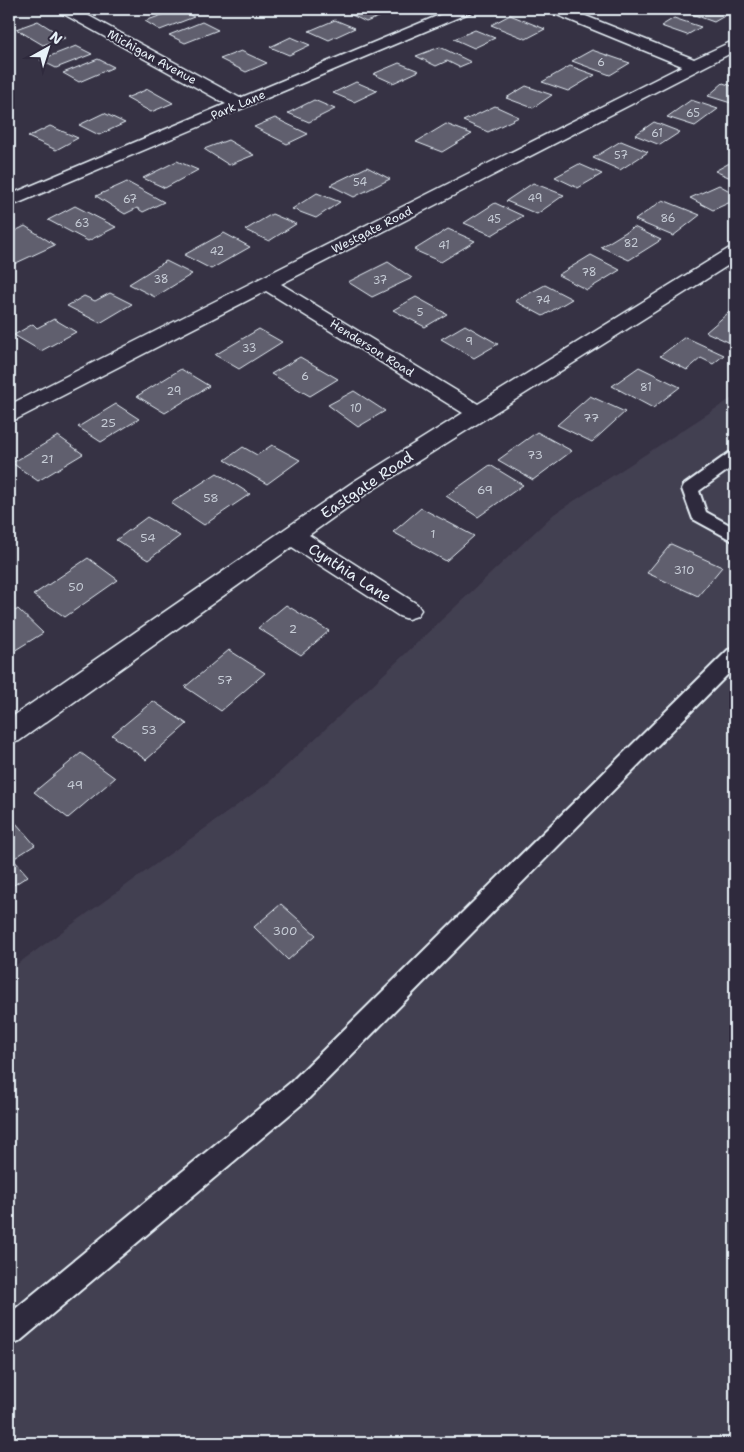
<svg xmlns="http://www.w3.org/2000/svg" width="744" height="1452" font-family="'Shantell Sans',sans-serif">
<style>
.built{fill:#433f51}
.building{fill:#605e6e;stroke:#e8f1f8}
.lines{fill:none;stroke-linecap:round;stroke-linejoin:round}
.service-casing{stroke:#e8f1f8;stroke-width:4}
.minor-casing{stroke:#e8f1f8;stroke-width:3}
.service{fill:#2f2a3d;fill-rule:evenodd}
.minor{fill:#2f2a3d;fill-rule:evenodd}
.labels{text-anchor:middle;stroke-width:4;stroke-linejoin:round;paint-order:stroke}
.far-number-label{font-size:11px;fill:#c6ccd6}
.far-street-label{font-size:12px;fill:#e8f1f8;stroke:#2f2a3d}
.number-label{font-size:12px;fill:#c6ccd6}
.street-label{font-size:15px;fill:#e8f1f8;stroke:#2f2a3d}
</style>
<rect width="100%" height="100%" fill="#363244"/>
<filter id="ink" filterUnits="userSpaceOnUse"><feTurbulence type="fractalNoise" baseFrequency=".02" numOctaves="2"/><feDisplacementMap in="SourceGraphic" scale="10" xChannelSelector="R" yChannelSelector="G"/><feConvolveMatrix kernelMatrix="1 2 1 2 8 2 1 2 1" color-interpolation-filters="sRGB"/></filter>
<g filter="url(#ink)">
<path class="built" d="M735 396V1443H9V970L268 783 554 514Z"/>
<path class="building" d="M179 9 194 17 160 30 145 21Z
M363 9H380L389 13 366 22 350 14Z
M697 9H735V10L714 22 689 13Z
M510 15 545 29 526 39 491 25Z
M674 18 701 27 687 35 661 26Z
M335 20 355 28 329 40 309 31Z
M38 21 65 38 43 45 16 29Z
M202 22 218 30 185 43 169 35Z
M475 30 495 38 474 48 454 39Z
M291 37 310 45 289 55 270 47Z
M76 46 92 54 56 68 40 60Z
M440 47 471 62 459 67 447 61 436 66 416 56Z
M592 50 630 63 610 75 572 61Z
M241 51 267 63 246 72 220 59Z
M98 59 114 67 79 82 63 73Z
M399 63 419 71 393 83 373 74Z
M570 66 595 75 568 91 542 82Z
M356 82 377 91 354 102 333 93Z
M723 83 735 87V99L731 103 708 96Z
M526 86 552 95 533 108 506 98Z
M148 89 173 103 151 112 126 98Z
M314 100 335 109 309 122 288 113Z
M691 100 718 109 695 126 667 117Z
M495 106 519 117 488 132 463 121Z
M104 113 125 123 99 135 79 125Z
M275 118 308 134 287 144 254 127Z
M654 122 680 132 660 145 635 135Z
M446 124 472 134 442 152 416 142Z
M50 126 78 138 56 150 28 137Z
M228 140 254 155 229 165 204 149Z
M621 141 648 152 620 170 593 158Z
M735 160V180L715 171Z
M177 161 198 170 165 188 143 178Z
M579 164 602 174 578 188 555 177Z
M367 167 390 179 354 197 330 185Z
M127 182 164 202 143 212 137 208 125 214 96 196Z
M533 183 564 195 537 214 506 201Z
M719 185 735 194V200L713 210 690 198Z
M317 193 340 202 316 218 292 209Z
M663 200 700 215 673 236 635 220Z
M495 203 523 216 492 235 464 223Z
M75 206 116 227 88 241 48 220Z
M272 214 296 224 269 241 245 230Z
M25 226 55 245 14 264 9 261V234Z
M634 227 661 240 629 260 601 247Z
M448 229 475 241 441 262 414 250Z
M224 233 250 247 211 269 184 255Z
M591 255 620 270 587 290 558 275Z
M166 261 192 274 155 297 129 284Z
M388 262 412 278 372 297 348 282Z
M545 285 572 299 543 316 515 301Z
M110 293 132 304 100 323 67 306 84 296 95 301Z
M416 297 447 314 425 327 393 310Z
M735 307V345L706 332Z
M54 319 76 332 41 351 14 335 33 324 37 328Z
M465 325 498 344 474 358 441 339Z
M259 329 282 342 239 369 215 355Z
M685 337 724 355 713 364 701 358 687 370 660 356Z
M300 357 338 379 310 396 271 374Z
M639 367 680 387 653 408 612 386Z
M181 369 209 386 165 413 137 396Z
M354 391 385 411 358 427 328 405Z
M590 396 625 412 592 442 557 425Z
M116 404 139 419 101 442 78 427Z
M537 432 572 451 533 480 498 460Z
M58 436 83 454 38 481 12 463Z
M272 445 300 460 267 484 225 460 243 447 257 455Z
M490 465 523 485 478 517 446 496Z
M217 473 250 494 204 525 171 503Z
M421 508 474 536 446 561 393 532Z
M147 517 180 536 148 560 116 540Z
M671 544 722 567 698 596 647 573Z
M88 558 118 580 65 617 33 595Z
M286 605 329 631 301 655 258 628Z
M18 609 43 633 9 654V615Z
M229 650 265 673 221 711 185 687Z
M153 701 187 724 146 760 112 735Z
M81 753 115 778 68 818 34 792Z
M9 815 35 845 13 859 28 876 9 888Z
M281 904 316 935 288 960 254 927Z"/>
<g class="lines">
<g class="service-casing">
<path id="service" d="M735 452V465L699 491 706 512 735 528V542L693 519 682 489 684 485 729 453Z
M735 648V667L308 1099 19 1342 9 1346V1314L290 1083 728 650Z"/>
</g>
<g class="minor-casing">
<path id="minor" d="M58 9H76L240 98 454 9H473L471 12 9 207V195L226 104 60 12Z
M548 9H568L694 59 735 40V51L281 284 478 404 728 249 735 247V261L369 492 309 535 417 604 421 610 417 616 408 619 399 616 292 547 19 741 9 744V719L353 482 463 413 266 291 17 419 9 421V405L682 66 550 12Z"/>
</g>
<use href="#service" class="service"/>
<use href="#minor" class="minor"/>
</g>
</g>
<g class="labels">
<g class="far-number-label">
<text x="601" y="66">6</text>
<text x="693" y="117">65</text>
<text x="657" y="137">61</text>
<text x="621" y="159">57</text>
<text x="360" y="186">54</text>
<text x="535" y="202">49</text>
<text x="130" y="203">67</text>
<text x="668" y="222">86</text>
<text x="494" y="223">45</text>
<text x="82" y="227">63</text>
<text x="631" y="247">82</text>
<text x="444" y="249">41</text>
<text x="217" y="255">42</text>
<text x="589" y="276">78</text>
<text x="161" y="283">38</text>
<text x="380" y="284">37</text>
<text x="543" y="304">74</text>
<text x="420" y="316">5</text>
<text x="469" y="345">9</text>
<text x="249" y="352">33</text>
<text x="305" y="380">6</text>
<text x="646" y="391">81</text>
<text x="174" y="395">29</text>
<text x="356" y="412">10</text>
</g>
<g class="far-street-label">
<text transform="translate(152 57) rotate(29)" y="4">Michigan Avenue</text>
<text transform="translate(238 105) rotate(-23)" y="4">Park Lane</text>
<text transform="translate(372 230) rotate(-27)" y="4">Westgate Road</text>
<text transform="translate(372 348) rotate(32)" y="4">Henderson Road</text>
</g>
<g class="number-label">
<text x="591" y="422">77</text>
<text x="108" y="427">25</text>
<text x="535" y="459">73</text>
<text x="47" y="463">21</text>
<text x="485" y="494">69</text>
<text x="211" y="502">58</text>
<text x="433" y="538">1</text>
<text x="148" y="542">54</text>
<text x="684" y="574">310</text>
<text x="76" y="591">50</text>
<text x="293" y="633">2</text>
<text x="225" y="684">57</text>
<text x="149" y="734">53</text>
<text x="75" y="789">49</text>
<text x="285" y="935">300</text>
</g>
<g class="street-label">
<text transform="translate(367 485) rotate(-34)" y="5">Eastgate Road</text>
<text transform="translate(350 573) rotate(33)" y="5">Cynthia Lane</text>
</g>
</g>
<rect width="744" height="1452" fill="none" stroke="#2f2a3d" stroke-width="30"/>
<rect x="15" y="15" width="714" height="1422" fill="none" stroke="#e8f1f8" stroke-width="2" filter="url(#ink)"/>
<g transform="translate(48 48) rotate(39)" stroke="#2f2a3d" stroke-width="4" paint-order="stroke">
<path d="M0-4L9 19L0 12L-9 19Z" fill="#e8f1f8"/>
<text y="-8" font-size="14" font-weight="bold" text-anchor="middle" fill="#e8f1f8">N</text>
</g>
</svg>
